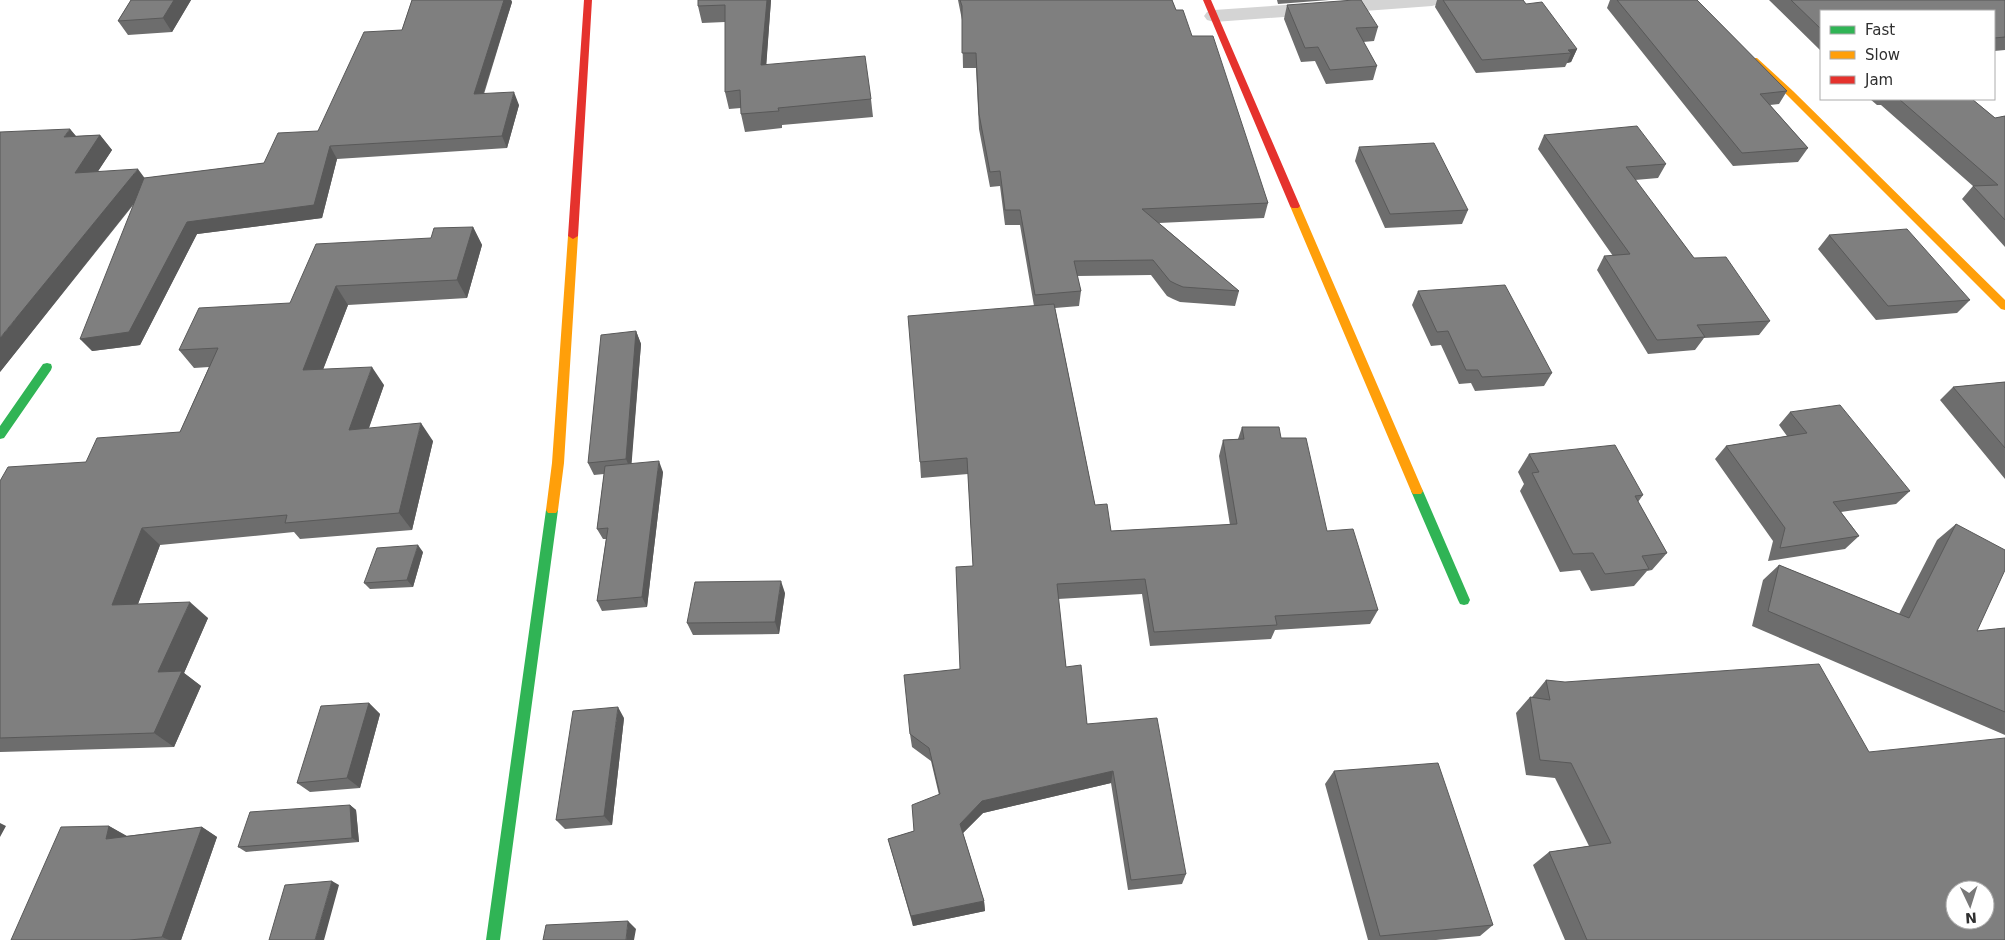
<svg xmlns="http://www.w3.org/2000/svg" width="2005" height="940" font-family="'DejaVu Sans',sans-serif">
<style>
.lines{fill:none;stroke-linecap:round;stroke-linejoin:round}
.street{fill:#d4d4d4;fill-rule:evenodd}
.fast{fill:#30b455;fill-rule:evenodd}
.slow{fill:#ff9f0a;fill-rule:evenodd}
.jam{fill:#e5322d;fill-rule:evenodd}
.wall{fill:#6d6d6d}
.shaded-wall{fill:#595959}
.building{fill:#7f7f7f;stroke:#595959;fill-rule:evenodd}
</style>
<rect width="100%" height="100%" fill="#fff"/>
<g class="lines">
<path class="street" d="M1355 0H1441L1439 4 1432 6 1214 22 1207 20 1204 16 1207 12 1214 10Z"/>
<path class="fast" d="M47 363 51 364 52 367 51 370 4 438 0 439V426L43 364Z
M1417 486 1421 488 1423 491 1470 600 1468 604 1464 605 1460 604 1458 600 1411 491 1413 488Z
M552 505 556 507 558 510 500 940H486L546 510 548 507Z"/>
<path class="slow" d="M1751 58H1757L1793 91 2005 300V310L2001 309 1787 95 1751 62Z
M1295 203 1300 206 1423 491 1421 494H1413L1411 491 1290 206Z
M573 233 578 236 564 463 558 510 556 513H548L546 510 552 463 568 236Z"/>
<path class="jam" d="M584 0H592L578 236 573 239 568 236Z
M1203 0H1211L1300 206 1298 208H1292L1290 206Z"/>
</g>
<path class="wall" d="M131 0H191L172 32 128 35 118 21Z
M412 0H511L512 2 484 94 519 105 507 148 337 159 322 218 197 234 140 345 92 351 134 204 0 372 70 129 76 136 100 135 112 150 98 171 145 178 264 163 318 131 402 30Z
M698 0H771L766 65 871 99 873 117 782 125V128L745 132 741 114V108L729 109 725 92V22L702 23 698 6Z
M958 0H1172L1176 10 1192 36 1268 203 1264 218 1159 223 1239 291 1235 306 1180 302 1173 299 1167 296 1151 275 1077 276 1081 291 1079 306 1055 308 1095 505 1111 531 1230 525 1219 456 1223 440 1238 439 1242 427 1281 438 1327 531 1378 610 1370 624 1275 630 1271 639 1150 646 1142 594 1058 599 1066 667 1087 724 1186 874 1182 884 1128 890 1111 783 983 813 963 833 984 901 985 911 913 926 888 839 914 831 939 795 931 761 912 747 910 734 960 669 973 566 968 474 921 478 920 462 1034 306 1020 225H1005L1000 186 990 187 979 129 976 68H963L962 20Z
M1277 0H1329L1278 4Z
M1437 0H1523L1526 4 1577 49 1571 62 1567 63 1565 67 1476 73 1435 7Z
M1610 0H1697L1787 91 1779 104 1770 105 1808 148 1798 162 1733 166 1607 8Z
M1769 0H2005V50L1994 51V11H1821V51Z
M1287 5 1378 27 1374 41 1363 42 1377 66 1373 80 1326 84 1315 61 1301 62 1284 19Z
M1870 99H1972L1995 118 2005 116V247L1962 199 1973 186 1881 105H1877Z
M1544 135 1666 164 1658 178 1635 180 1694 258 1770 321 1759 335 1704 338 1695 350 1648 354 1597 270 1604 256H1613L1538 149Z
M1359 147 1468 210 1462 224 1385 228 1355 161Z
M473 227 482 245 467 298 348 305 323 369 384 385 369 428 433 441 412 530 300 539 294 532 160 545 138 604 208 618 184 673 201 686 174 747 0 752V481L86 462 180 432 209 367 194 368 179 350 290 303 431 238Z
M1829 235 1970 300 1957 313 1876 320 1818 249Z
M1418 291 1552 373 1544 386 1475 391 1471 383 1459 384 1441 345 1431 346 1412 305Z
M636 331 641 344 631 464 663 472 647 607 602 611 597 601 606 539H603L597 529 604 474 594 475 588 463Z
M2005 382V479L1940 400 1953 387Z
M1790 412 1910 491 1896 504 1841 512 1859 536 1845 549 1768 561 1773 541 1715 459 1726 446 1787 436 1779 425Z
M1529 454 1643 495 1638 502 1667 553 1652 570 1647 571 1634 586 1591 591 1580 570 1560 572 1520 491 1524 484 1518 472Z
M1956 524 1977 631 2005 628V735L1752 626 1763 580 1779 565 1899 614 1937 540Z
M423 552 413 587 370 589 364 583Z
M785 593 779 634 693 635 687 623Z
M1546 680 1869 752 2005 940H1565L1533 865 1549 852 1589 846 1555 778 1526 775 1516 713 1530 697H1532Z
M369 703 380 714 360 788 310 792 297 783Z
M624 718 612 825 565 829 556 820Z
M1334 771 1493 925 1480 936 1436 940H1368L1325 784Z
M350 805 356 810 359 842 246 852 238 847Z
M109 826 126 836 202 827 217 837 181 940H11Z"/>
<path class="shaded-wall" d="M174 0H191L172 32 163 18Z
M504 0H511L512 2 479 107 474 94Z
M767 0H771L765 83 761 65Z
M1577 49 1571 62 1567 63 1571 53 1568 50Z
M514 92 519 105 507 148 502 136Z
M70 129 82 144 64 137Z
M100 135 112 150 87 188 75 173Z
M330 146 337 159 322 218 197 234 140 345 92 351 80 339 187 222Z
M138 169 149 184 0 372V338Z
M473 227 482 245 467 298 457 280Z
M336 286 348 305 316 388 303 370Z
M636 331 641 344 631 471 626 459Z
M372 367 384 385 362 447 349 430Z
M421 423 433 441 412 530 399 513Z
M659 461 663 472 647 607 642 597Z
M142 528 160 545 132 620 112 605Z
M418 545 423 552 413 587 407 580Z
M781 581 785 593 779 634 775 622Z
M190 602 208 618 184 673 201 686 174 747 154 733 158 672Z
M369 703 380 714 360 788 347 778Z
M618 707 624 718 612 825 604 816Z
M1113 771 1111 783 983 813 961 835 960 824 982 801Z
M350 805 356 810 359 842 352 838Z
M0 823 6 826 0 837Z
M109 826 127 836 124 848 106 839Z
M202 827 217 837 181 940H169L162 937Z
M332 881 339 885 324 940H315Z
M984 901 985 911 913 926 911 916Z
M628 921 636 929 634 940H626Z"/>
<path class="building" d="M131 0H174L163 18 118 21Z
M412 0H504L474 94 514 92 502 136 330 146 314 205 187 222 129 332 80 339 144 178 264 163 278 133 318 131 364 32 402 30Z
M698 0H767L761 65 865 56 871 99 778 108 779 111 741 114 740 90 725 92V5L698 6Z
M960 0H1172L1176 10H1183L1192 36H1213L1268 203 1142 209 1239 291 1183 287 1176 284 1170 281 1153 260 1074 261 1081 291 1035 295 1020 210H1005L1000 171 990 172 979 114 976 53H962V6Z
M1354 0H1361L1378 27 1356 28 1377 66 1330 70 1318 47 1305 48 1287 5Z
M1443 0H1523L1526 4 1542 2 1577 49 1568 50 1571 53 1482 60Z
M1617 0H1697L1787 91 1760 94 1808 148 1742 153Z
M1791 0H2005V37L1994 38V11H1821V29Z
M1899 99H1972L1995 118 2005 116V220L1973 186 1998 185Z
M1637 126 1666 164 1626 167 1694 258 1726 257 1770 321 1697 325 1705 337 1657 340 1604 256 1630 254 1544 135Z
M70 129 64 137 100 135 75 173 138 169 0 338V132Z
M1434 143 1468 210 1390 214 1359 147Z
M473 227 457 280 336 286 303 370 372 367 349 430 421 423 399 513 285 523 287 515 142 528 112 605 190 602 158 672 182 671 154 733 0 738V481L8 467 86 462 97 438 180 432 218 348 179 350 199 308 290 303 316 244 431 238 434 228Z
M1907 229 1970 300 1888 306 1829 235Z
M1505 285 1552 373 1482 377 1478 370H1466L1448 331 1437 332 1418 291Z
M1054 304 1095 505 1107 504 1111 531 1237 524 1223 440 1244 439 1242 427H1279L1281 438H1306L1327 531 1353 529 1378 610 1275 616 1277 625 1154 632 1145 579 1057 584 1066 667 1081 665 1087 724 1157 718 1186 874 1131 880 1113 771 982 801 960 824 984 901 911 916 888 839 914 831 912 805 940 794 929 748 910 734 904 675 960 669 956 567 973 566 967 458 920 462 908 316Z
M636 331 626 459 588 463 601 335Z
M2005 382V448L1953 387Z
M1840 405 1910 491 1833 502 1859 536 1780 548 1785 528 1726 446 1807 433 1790 412Z
M1615 445 1643 495 1635 496 1667 553 1642 556 1649 569 1605 574 1593 553 1573 554 1532 473 1539 472 1529 454Z
M659 461 642 597 597 601 608 528 597 529 605 466Z
M1956 524 2005 550V570L1977 631 2005 628V712L1768 611 1779 565 1909 618Z
M418 545 407 580 364 583 377 548Z
M781 581 775 622 687 623 695 582Z
M1819 664 1869 752 2005 738V940H1587L1549 852 1611 843 1571 763 1540 760 1530 697 1550 700 1546 680 1565 682ZM1955 890H1985V920H1955Z
M369 703 347 778 297 783 321 706Z
M618 707 604 816 556 820 573 711Z
M1438 763 1493 925 1380 936 1334 771Z
M350 805 352 838 238 847 250 812Z
M109 826 106 839 202 827 162 937 129 940H11L61 827Z
M332 881 315 940H269L285 885Z
M628 921 626 940H543L546 925Z"/>
<rect x="1820" y="10" width="175" height="90" fill="#ffffff" stroke="#acacac"/>
<rect x="1830" y="26" width="25" height="8" fill="#30b455" stroke="#acacac"/>
<text x="1865" y="35" font-size="15" fill="#2f2f2f">Fast</text>
<rect x="1830" y="51" width="25" height="8" fill="#ff9f0a" stroke="#acacac"/>
<text x="1865" y="60" font-size="15" fill="#2f2f2f">Slow</text>
<rect x="1830" y="76" width="25" height="8" fill="#e5322d" stroke="#acacac"/>
<text x="1865" y="85" font-size="15" fill="#2f2f2f">Jam</text>
<g transform="translate(1970 905) rotate(176)"><circle r="24" fill="#ffffff" stroke="#acacac"/>
<path d="M0-4L9 19L0 12L-9 19Z" fill="#787878"/>
<text y="-8" font-size="14" font-weight="bold" text-anchor="middle" fill="#2f2f2f">N</text>
</g>
</svg>
